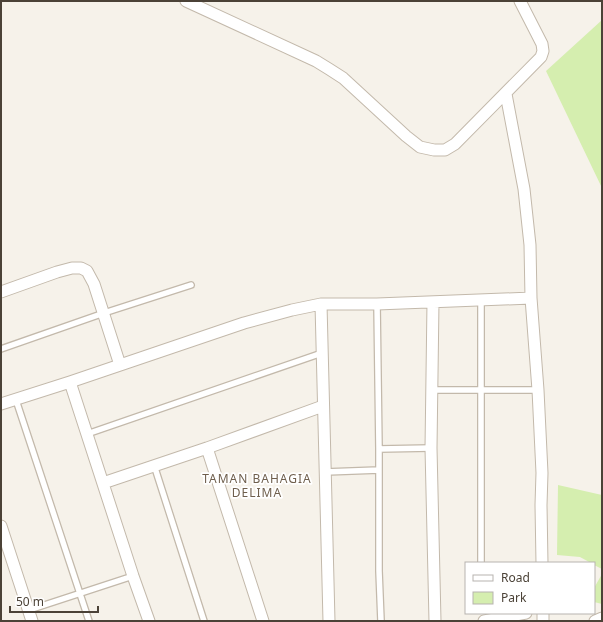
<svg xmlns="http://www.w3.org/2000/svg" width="603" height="622" font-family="'Noto Sans',sans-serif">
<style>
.green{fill:#d5eeaf}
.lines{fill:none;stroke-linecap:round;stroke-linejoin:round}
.lane-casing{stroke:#c3b9ab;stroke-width:8}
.street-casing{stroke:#c3b9ab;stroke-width:13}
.lane{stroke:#fff;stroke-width:5.5}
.street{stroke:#fff;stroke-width:11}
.labels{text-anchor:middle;stroke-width:3.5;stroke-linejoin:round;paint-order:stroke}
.neighbourhood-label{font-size:12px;letter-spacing:1px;fill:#6f5f4d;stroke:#fff}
</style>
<rect width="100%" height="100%" fill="#f6f2ea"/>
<path class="green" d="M602 20V188L546 71Z
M558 485 602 495V569L594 565V563H591L580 557 557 555Z
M602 574V604L594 602V588Z"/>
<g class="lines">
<g class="lane-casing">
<path id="lane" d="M377 304 379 449V571L381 621
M1 349 104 313 191 285
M431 390H538
M16 400 89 621
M87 434 322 353
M379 449 431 448
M154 465 204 621
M325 472 379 470
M481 563V300
M29 610 133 576"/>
</g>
<g class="street-casing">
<path id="street" d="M186 1 316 61 329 69 343 78 406 136 420 147 434 150H445L455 144 541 57 543 51 542 44 520 1
M506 94 524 189 530 245 531 298 538 390 542 473 541 505 542 563
M1 292 57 272 72 268H81L87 271 94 284 120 365
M433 302 431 448 435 621
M321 304 329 621
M70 382 133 576 149 621
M1 404 70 382 244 323 292 310 321 304H377L531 298
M207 448 263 621
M103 483 207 448 323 406
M1 526 32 621
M484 621 526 613
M543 621V613
M595 621 602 618"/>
</g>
<use href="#lane" class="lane"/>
<use href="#street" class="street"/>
</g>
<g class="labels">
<g class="neighbourhood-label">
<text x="257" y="483">TAMAN BAHAGIA<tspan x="257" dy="14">DELIMA</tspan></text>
</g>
</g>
<rect width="603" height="622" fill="none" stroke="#4b4237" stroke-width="4"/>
<rect x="465" y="562" width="130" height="52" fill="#ffffff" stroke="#b7b3af"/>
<rect x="473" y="575" width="20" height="6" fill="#ffffff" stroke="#b7b3af"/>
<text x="501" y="582" font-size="12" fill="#4b4237">Road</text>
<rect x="473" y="592" width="20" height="12" fill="#d5eeaf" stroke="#b7b3af"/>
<text x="501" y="602" font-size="12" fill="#4b4237">Park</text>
<path d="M10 606v6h88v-6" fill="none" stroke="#4b4237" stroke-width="2"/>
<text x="16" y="606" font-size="12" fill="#4b4237" stroke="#ffffff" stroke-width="3" paint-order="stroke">50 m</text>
</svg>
